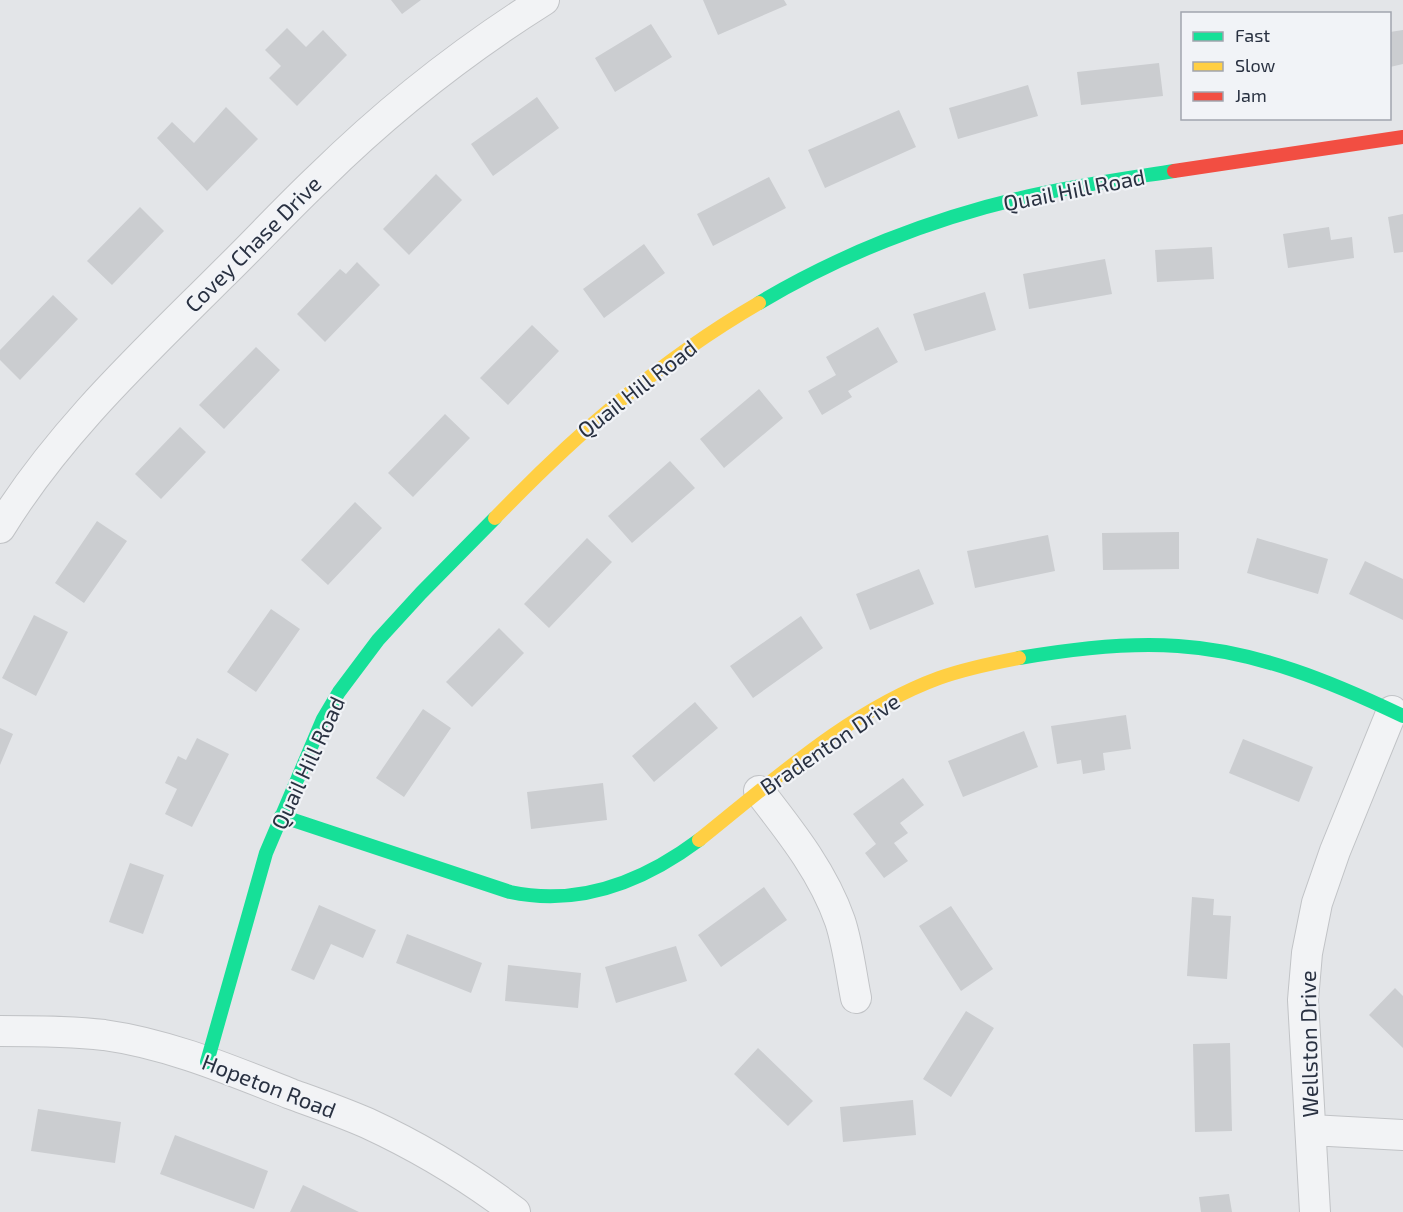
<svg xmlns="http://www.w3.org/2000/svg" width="1403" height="1212" font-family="'Exo 2',sans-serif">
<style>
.building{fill:#cbcdd0}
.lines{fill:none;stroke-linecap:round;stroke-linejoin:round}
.street-casing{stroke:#c1c3c6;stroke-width:32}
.street{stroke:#f2f3f5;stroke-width:30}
.fast{stroke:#16e098;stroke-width:14}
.slow{stroke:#ffcf43;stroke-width:14}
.jam{stroke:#f24e42;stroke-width:14}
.labels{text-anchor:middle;stroke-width:4.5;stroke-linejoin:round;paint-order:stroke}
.street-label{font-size:22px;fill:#293141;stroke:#f1f3f7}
</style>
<rect width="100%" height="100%" fill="#e3e5e8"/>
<path class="building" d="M391 0H421L402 14Z
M703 0H784L787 5 718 35Z
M651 24 672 57 615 92 595 58Z
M287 28 306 47 323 30 347 55 297 106 269 78 281 66 265 50Z
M1403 30V64L1390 67V32Z
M1159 63 1163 96 1081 105 1077 72Z
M1028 85 1038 116 958 139 949 108Z
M537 97 559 128 493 176 471 144Z
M226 107 258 139 207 191 157 138 172 122 194 143Z
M899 110 916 147 825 188 808 150Z
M436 174 462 200 409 255 383 229Z
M769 177 786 208 713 246 697 214Z
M140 207 164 231 112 285 87 261Z
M1403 214V252L1394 253 1388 217Z
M1329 227 1331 240 1352 237 1354 258 1288 268 1283 234Z
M644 244 665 273 604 318 583 289Z
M1212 247 1214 279 1157 282 1155 250Z
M1105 259 1112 294 1029 309 1023 274Z
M357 262 380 285 325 342 297 314 340 269 346 274Z
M985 292 996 330 925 351 913 314Z
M53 295 78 319 20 380 0 360V350Z
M532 325 559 351 508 405 480 378Z
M878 327 898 362 848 391 852 397 822 415 808 391 836 375 826 357Z
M256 347 280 370 224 429 199 405Z
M759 389 783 418 724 468 700 439Z
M445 414 470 438 413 497 388 473Z
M180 427 206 452 161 499 135 474Z
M670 461 695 488 632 543 608 516Z
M355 502 382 528 328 585 301 560Z
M97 521 127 541 84 603 55 583Z
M1179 532V569L1103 570 1102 533Z
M1048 535 1055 571 975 588 967 551Z
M587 538 612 562 549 628 524 604Z
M1257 538 1328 559 1318 594 1247 573Z
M1365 561 1403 579V620L1349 594Z
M919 569 934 604 870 630 856 594Z
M271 609 300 629 256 692 227 672Z
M34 615 68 632 36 696 2 678Z
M801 616 823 648 753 698 730 666Z
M499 628 524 653 472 707 446 682Z
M695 702 718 728 654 782 632 756Z
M423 709 451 728 404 797 376 778Z
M1126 715 1131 749 1103 753 1105 770 1083 774 1081 760 1057 764 1051 726Z
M0 728 13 734 0 765Z
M1024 731 1038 767 963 797 948 761Z
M197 738 229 754 192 827 165 814 177 789 165 783 178 756 186 760Z
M1243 739 1313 767 1299 802 1229 773Z
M903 778 924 805 900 823 908 833 894 843 908 861 884 878 865 853 876 844 853 814Z
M603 783 607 820 531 829 527 792Z
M130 863 164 875 143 934 109 922Z
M764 887 787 920 721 967 698 935Z
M1192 897 1214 899 1213 915 1231 916 1227 979 1187 976Z
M319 905 376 930 363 958 331 944 314 980 291 970Z
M951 906 993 969 961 991 919 926Z
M407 934 482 963 471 993 396 963Z
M676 946 687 981 616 1003 605 967Z
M508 965 581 973 578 1008 505 1001Z
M1395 988 1403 996V1048L1369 1015Z
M966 1011 994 1028 951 1097 923 1079Z
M1230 1043 1232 1131 1195 1132 1193 1044Z
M758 1048 813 1101 788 1126 734 1074Z
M913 1100 916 1135 843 1142 840 1107Z
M38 1109 121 1122 115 1163 31 1151Z
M175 1135 268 1171 254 1209 160 1174Z
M303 1185 359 1212H290Z
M1229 1194 1232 1212H1201L1199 1197Z"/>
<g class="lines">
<g class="street-casing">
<path id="street" d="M0 528C59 432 142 355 221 276 254 244 286 209 320 177 388 110 463 51 544 0
M759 791C790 831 823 872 840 921 848 945 851 973 856 998
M0 1031C35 1031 69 1031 104 1035 169 1044 230 1070 291 1094 316 1103 342 1112 367 1123 419 1147 469 1177 515 1212
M1311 1130 1403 1135
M1315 1212 1303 1000 1307 953 1317 903 1335 851 1392 711"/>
</g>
<use href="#street" class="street"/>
<path class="fast" d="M759 303C839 255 931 219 1021 198 1072 186 1123 179 1174 171
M1019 658C1071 649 1126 642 1178 646 1257 651 1332 682 1403 716
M281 816 510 892C580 907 644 881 699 840
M207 1062 266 853 323 719 339 692 378 640 421 593 495 518"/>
<path class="slow" d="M495 518C575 435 659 361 759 303
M699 840C773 781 849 711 939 678 964 669 993 663 1019 658"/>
<path class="jam" d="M1174 171 1403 137"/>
</g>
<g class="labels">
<g class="street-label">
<text transform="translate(1074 190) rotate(-11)" y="8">Quail Hill Road</text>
<text transform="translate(253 244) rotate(-45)" y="8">Covey Chase Drive</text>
<text transform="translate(637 389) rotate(-38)" y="8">Quail Hill Road</text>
<text transform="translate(830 744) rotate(-34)" y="8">Bradenton Drive</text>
<text transform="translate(308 763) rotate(-65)" y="8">Quail Hill Road</text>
<text transform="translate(1309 1044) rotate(-91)" y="8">Wellston Drive</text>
<text transform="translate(269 1086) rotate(21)" y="8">Hopeton Road</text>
</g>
</g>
<rect x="1181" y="12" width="210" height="108" fill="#f1f3f7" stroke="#a1a5ae" stroke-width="1.5"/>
<rect x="1193" y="32" width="30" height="9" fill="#16e098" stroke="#a1a5ae" stroke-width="1.5"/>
<text x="1235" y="42" font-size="18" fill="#293141">Fast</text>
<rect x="1193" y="62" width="30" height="9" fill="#ffcf43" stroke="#a1a5ae" stroke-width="1.5"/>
<text x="1235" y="72" font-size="18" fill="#293141">Slow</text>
<rect x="1193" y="92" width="30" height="9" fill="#f24e42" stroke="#a1a5ae" stroke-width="1.5"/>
<text x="1235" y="102" font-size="18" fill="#293141">Jam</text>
</svg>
